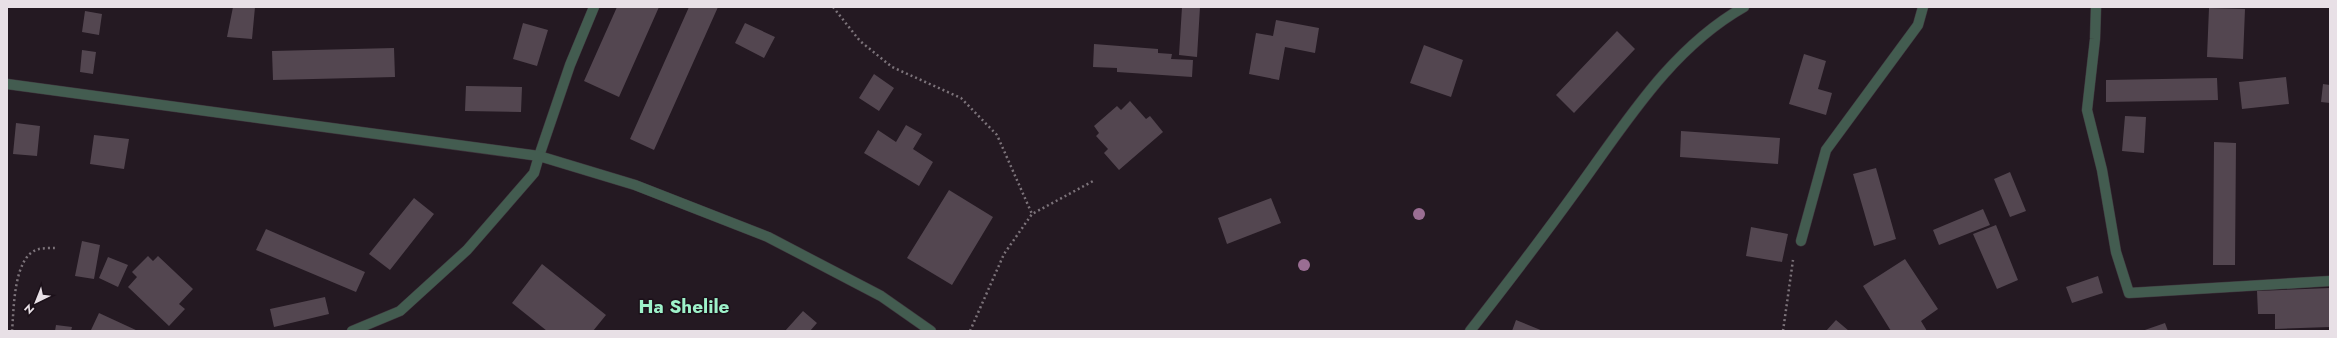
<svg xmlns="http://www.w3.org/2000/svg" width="2337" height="338" font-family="Jost,sans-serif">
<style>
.building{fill:#534650}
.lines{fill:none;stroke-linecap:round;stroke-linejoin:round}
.service-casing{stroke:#3f353d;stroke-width:11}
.minor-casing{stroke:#3f353d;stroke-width:11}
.path{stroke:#7c737a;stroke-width:2.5;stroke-dasharray:2 3;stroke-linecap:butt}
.service{stroke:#435c50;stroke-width:10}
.minor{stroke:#435c50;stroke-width:10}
.tree{fill:#9a6e93}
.labels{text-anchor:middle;stroke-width:3;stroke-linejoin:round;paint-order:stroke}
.district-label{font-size:19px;font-weight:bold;fill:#9ef2ca;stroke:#1b1019}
</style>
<rect width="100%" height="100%" fill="#241922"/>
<path class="building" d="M233 7H255L252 39 227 37Z
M617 7H659L619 97 584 81Z
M689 7H718L654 150 630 139Z
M1182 7H1200L1197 57 1179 55Z
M2209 8 2245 9 2243 59 2207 57Z
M85 11 102 14 99 35 82 32Z
M1276 20 1319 28 1315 53 1285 47 1279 80 1249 74 1256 33 1273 36Z
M523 23 548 30 537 66 513 59Z
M745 23 775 37 764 58 735 43Z
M1617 31 1635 49 1574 113 1556 95Z
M1094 44 1158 49V53L1172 54 1171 59 1193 60 1192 77 1117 72V68L1093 67Z
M1424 45 1463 60 1451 97 1410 83Z
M394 48 395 77 273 80 272 51Z
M82 50 96 52 93 74 80 72Z
M1804 54 1826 61 1818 89 1832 93 1826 115 1789 104Z
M874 74 894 88 879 111 859 98Z
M2286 77 2289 104 2242 109 2239 82Z
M2217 78 2218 100 2106 102V80Z
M2323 84 2330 85V103L2321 102Z
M466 86 522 87 521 112 465 111Z
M1130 101 1146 119 1150 116 1163 132 1119 170 1104 153 1108 149 1096 136 1099 133 1094 126 1117 106 1121 110Z
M2125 116 2146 117 2144 153 2122 151Z
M16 123 40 126 37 156 13 154Z
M906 125 922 134 913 149 933 162 919 186 864 153 878 130 896 142Z
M1681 131 1780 138 1778 164 1680 157Z
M94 135 129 139 124 169 90 164Z
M2214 142 2236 143 2235 265H2213Z
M1876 168 1896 239 1874 246 1853 174Z
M2010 172 2026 211 2010 217 1994 179Z
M949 190 993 217 952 285 907 258Z
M414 198 434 214 390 270 369 254Z
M1271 198 1281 223 1227 244 1218 218Z
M1983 209 1990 225 1939 245 1933 230Z
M1996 225 2018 280 1997 289 1973 234Z
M1751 227 1788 234 1782 262 1746 256Z
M266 229 365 272 356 292 256 250Z
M82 241 100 245 94 279 75 276Z
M148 256 153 261 158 256 193 289 179 304 185 309 169 326 128 287 137 277 132 272Z
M108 257 128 265 118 287 99 278Z
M1905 259 1938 309 1921 321 1927 331H1891L1863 286Z
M542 264 606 315 593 331H547L512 303Z
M2098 276 2103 293 2072 303 2066 287Z
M2330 288V327L2275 329V314H2258L2257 291Z
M325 297 329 314 274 327 270 309Z
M803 311 817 323 810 331H785Z
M99 313 138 331H93L91 330Z
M1516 320 1543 331H1512Z
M1836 320 1849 331H1826Z
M2165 323 2168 331H2142Z
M56 325 72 327 71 331H55Z"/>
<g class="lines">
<g class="service-casing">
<path id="service" d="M2096 7 2095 39 2087 110 2102 170 2116 252 2129 293 2330 281
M539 156 570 65 594 7
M1801 241 1826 150 1918 25 1923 7"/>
</g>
<g class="minor-casing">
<path id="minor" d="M7 84 539 156 635 185 768 237 881 296 931 331
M352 331 400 311 467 250 534 173 539 156
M1470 331C1506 285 1542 238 1576 191 1625 124 1670 49 1744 7"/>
</g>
<path class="path" d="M833 7 860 41 892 67 961 98 997 135 1032 214
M12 331C14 310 13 255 39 249 43 248 50 248 55 248
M970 331 1004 254 1032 214 1095 180
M1783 331 1793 260"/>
<use href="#service" class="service"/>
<use href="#minor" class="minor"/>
</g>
<g class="tree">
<circle cx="1419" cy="214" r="6"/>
<circle cx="1304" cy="265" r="6"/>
</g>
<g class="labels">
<g class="district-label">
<text x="684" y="313">Ha Shelile</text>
</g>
</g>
<rect width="2337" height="338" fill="none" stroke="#e8e0e6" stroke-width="16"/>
<g transform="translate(36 302) rotate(223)" stroke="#1b1019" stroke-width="3" paint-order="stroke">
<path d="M0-3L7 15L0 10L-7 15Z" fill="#e8e0e6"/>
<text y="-6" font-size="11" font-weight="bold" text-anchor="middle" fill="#e8e0e6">N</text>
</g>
</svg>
